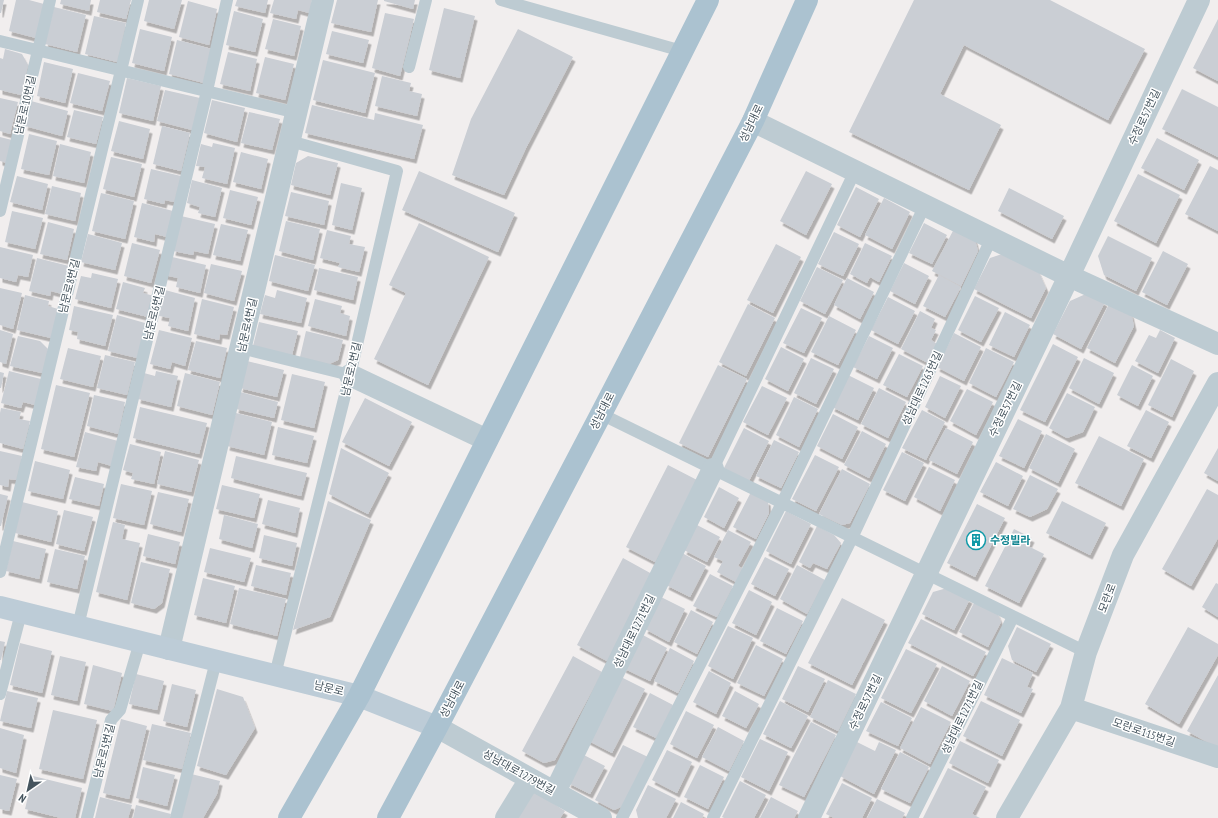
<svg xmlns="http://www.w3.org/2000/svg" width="1218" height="818" font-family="'PT Sans Narrow','Noto Sans KR',sans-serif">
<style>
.building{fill:#caced4;filter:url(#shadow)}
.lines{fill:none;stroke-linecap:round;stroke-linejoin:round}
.lane{stroke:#bdcbd2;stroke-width:12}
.street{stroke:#bdcbd2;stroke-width:22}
.secondary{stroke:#bdccd7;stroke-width:22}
.primary{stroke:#abc2d0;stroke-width:22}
.labels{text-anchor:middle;stroke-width:3;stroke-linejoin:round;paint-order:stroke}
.street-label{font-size:11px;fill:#45545e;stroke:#fff}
.culture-label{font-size:11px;font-weight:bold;fill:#0d838f;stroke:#fff;text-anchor:start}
</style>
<defs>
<filter id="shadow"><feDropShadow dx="2.5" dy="4.5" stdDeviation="0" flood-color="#0004"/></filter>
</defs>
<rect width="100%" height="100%" fill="#f1eeee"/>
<path class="building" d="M0 0H4L1 13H0Z
M16 0H29L44 4 36 38 9 31Z
M61 0H91L89 11 60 4Z
M100 0H131L126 19 97 12Z
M149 0H182L174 29 144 21Z
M237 0H268L265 13 235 6Z
M274 0H312L309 13 298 10 296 19 270 13Z
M337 0H378L371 32 331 23Z
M384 0H415L413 9 384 1Z
M914 0H1050L1145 49 1108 120 964 45 940 94 1001 125 969 190 849 132Z
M188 1 217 9 209 45 179 37Z
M54 7 86 15 77 52 45 44Z
M444 8 475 16 460 78 429 70Z
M234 11 263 19 255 52 226 45Z
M385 13 414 19 400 76 372 68Z
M94 16 126 23 117 62 85 54Z
M273 19 301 26 294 56 265 49Z
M1218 19V81L1193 68Z
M140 29 172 37 164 71 132 63Z
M518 29 573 57 526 148 504 195 452 175 471 119Z
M332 31 369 40 363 63 326 54Z
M177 40 212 49 204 83 169 74Z
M5 49 22 54 28 65 21 95 0 90V58L3 59Z
M228 52 257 59 250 91 220 84Z
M265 57 294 64 285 100 256 93Z
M323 60 375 73 365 113 313 100Z
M44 62 73 69 65 103 37 96Z
M78 73 110 81 102 111 70 103Z
M382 76 411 83 409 91 422 94 417 116 375 106Z
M127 78 161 86 153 121 119 113Z
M1182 89 1218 107V157L1162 129Z
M165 90 200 98 192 130 157 121Z
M0 98 18 102 10 134 0 131Z
M212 100 245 108 237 142 204 133Z
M31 101 68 111 62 136 25 126Z
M312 105 374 120 375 113 423 125 414 159 305 133Z
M74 110 103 117 96 144 67 137Z
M249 112 280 119 272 150 241 143Z
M119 121 150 129 143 159 111 151Z
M162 126 190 133 181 171 153 164Z
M29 134 57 141 49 175 21 169Z
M0 137 12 140 7 163 0 161Z
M1157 138 1199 160 1184 190 1141 168Z
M213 143 235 148 227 184 202 178 205 167 196 166 201 144 212 147Z
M60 144 91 152 84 183 53 176Z
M241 152 268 159 261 189 233 182Z
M308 156 338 163 330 195 291 185 296 163Z
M111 157 142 164 134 197 103 189Z
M1210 166 1218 170V231L1185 214Z
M151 169 181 176 174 202 165 200 164 204 144 199Z
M419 171 515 213 498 252 402 210Z
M806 171 832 184 806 235 780 221Z
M1138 174 1180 195 1156 243 1114 221Z
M17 176 48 184 42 210 10 202Z
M192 180 222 188 215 217 198 213 200 207 187 203Z
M341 183 362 188 352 230 332 225Z
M52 186 81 193 75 221 45 214Z
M856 187 879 199 860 237 837 225Z
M1009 188 1064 216 1052 239 998 211Z
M230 190 258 197 251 225 223 218Z
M291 192 329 201 324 225 285 216Z
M101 193 134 201 125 239 92 231Z
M884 198 910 212 892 249 865 235Z
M142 203 173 211 167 237 155 234 154 242 134 237Z
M12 211 43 218 35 249 5 242Z
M181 216 215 224 208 254 194 251 193 255 173 251Z
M286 221 320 229 313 260 279 251Z
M48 222 74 229 67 260 40 254Z
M419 223 489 257 428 385 374 359 406 293 389 285Z
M924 223 947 235 932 264 909 253Z
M221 224 248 230 240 261 213 255Z
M955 227 974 236 978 251 961 286 932 271Z
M327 230 351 236 349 244 365 247 359 272 338 267 340 263 320 258Z
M834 232 859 244 843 276 818 264Z
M88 234 122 243 115 270 81 262Z
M1108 236 1152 258 1136 291 1104 275 1098 256Z
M132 243 160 250 151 283 124 276Z
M865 243 892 256 879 282 870 277 867 283 850 274Z
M776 244 801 257 773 313 747 300Z
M0 247 33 255 28 277 18 275 16 282 0 278Z
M1163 251 1188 264 1167 305 1142 292Z
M1008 252 1036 266 1046 288 1031 318 974 289 990 258Z
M275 255 315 265 308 291 269 281Z
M168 256 206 265 200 293 176 287 178 278 164 275Z
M37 258 69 266 62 294 51 291 50 296 29 291Z
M904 263 929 276 915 304 890 291Z
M211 264 242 271 234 301 204 293Z
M817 267 843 280 825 314 800 301Z
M319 268 358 277 353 300 314 290Z
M92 273 118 279 111 308 75 299 81 276 91 278Z
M939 275 961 287 945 317 923 306Z
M847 278 874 292 860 319 834 305Z
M123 282 145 288 143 293 154 296 148 317 116 309Z
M0 288 22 293 13 329 0 325Z
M165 290 195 298 188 331 168 326 170 318 159 316Z
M277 290 307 298 301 323 260 314 265 295 275 298Z
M1088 293 1105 302 1081 349 1053 334 1070 301Z
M25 295 49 301 48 306 58 309 51 338 17 330Z
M975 296 999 308 981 342 958 330Z
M888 297 915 311 898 344 871 330Z
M202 299 234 307 227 335 220 334 219 340 194 334Z
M315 299 342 306 340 313 350 316 346 336 308 326Z
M1110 302 1131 313 1134 326 1115 363 1087 348Z
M748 304 775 318 746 376 719 362Z
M74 306 113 315 105 346 77 339 78 332 69 330Z
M801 308 822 318 804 353 783 343Z
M920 311 935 319 931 328 936 330 931 340 937 344 928 363 901 349Z
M1005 312 1030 325 1014 357 989 345Z
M117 315 145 323 137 358 108 351Z
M829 316 856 330 838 365 811 352Z
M259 322 298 331 292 355 253 346Z
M0 330 13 334 6 364 0 362Z
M159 330 192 338 185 366 172 362 170 369 150 364Z
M1160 330 1175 338 1158 373 1135 361 1149 335 1156 338Z
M306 331 343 340 338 360 329 364 300 357Z
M954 333 981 347 964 381 937 367Z
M18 336 40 341 48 349 42 373 10 366Z
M869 336 893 348 877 379 853 367Z
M196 341 227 348 220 378 188 370Z
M1053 344 1078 357 1045 422 1020 410Z
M781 347 804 359 788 391 765 379Z
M68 348 101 356 93 387 60 379Z
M986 348 1014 362 996 397 969 383Z
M899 354 923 366 907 397 883 385Z
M105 355 135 362 127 395 97 388Z
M811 358 834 369 816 404 794 393Z
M1084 358 1114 373 1099 404 1069 388Z
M1171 359 1194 371 1172 417 1148 405Z
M247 361 284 370 277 397 240 388Z
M718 365 747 379 708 457 679 443Z
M1132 365 1153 376 1138 406 1117 395Z
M9 371 41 379 35 405 23 402 21 408 1 403Z
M156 371 178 376 171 407 138 399 144 373 155 376Z
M0 372 4 373 1 388H0Z
M185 373 220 382 212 415 177 406Z
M292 374 325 382 314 428 281 420Z
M848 375 874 388 858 420 832 407Z
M940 376 961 386 945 418 925 407Z
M56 385 90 393 74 457 41 449Z
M762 386 787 398 768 435 743 422Z
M879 388 906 402 888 438 861 424Z
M967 389 993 402 976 435 950 421Z
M240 392 278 402 274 418 236 409Z
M1067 393 1095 407 1083 432 1067 438 1049 428Z
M94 395 125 402 118 434 87 426Z
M794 397 818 409 799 447 776 435Z
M365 398 412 422 389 466 342 442Z
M140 407 207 423 199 454 133 438Z
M1 408 21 412 19 419 30 421 23 449 0 443V413Z
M922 410 945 422 926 460 902 448Z
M1146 410 1169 422 1151 458 1127 446Z
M236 413 272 422 264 455 227 446Z
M833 414 858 427 842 459 817 446Z
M1018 419 1042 431 1024 468 999 456Z
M278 427 314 436 307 463 272 455Z
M744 428 769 441 749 481 724 468Z
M946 428 973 442 957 474 929 460Z
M862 431 886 444 869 478 844 465Z
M85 432 118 441 112 466 98 462 96 471 76 467Z
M1046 434 1075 449 1058 483 1029 468Z
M1099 436 1144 459 1121 506 1075 483Z
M774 440 799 452 781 488 756 476Z
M130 444 161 452 154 484 131 479 133 473 123 470Z
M341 448 389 473 368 514 329 494Z
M1218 448V481L1204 473Z
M0 451 22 456 16 480 9 479 8 487 0 485Z
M165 451 199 460 191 492 157 484Z
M902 452 924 463 905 501 883 490Z
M815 455 839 467 816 511 792 499Z
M236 456 307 473 301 496 231 478Z
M35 461 70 470 63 499 28 491Z
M996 462 1023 476 1008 506 980 492Z
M668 465 697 480 655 562 626 547Z
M929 467 955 480 940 511 914 497Z
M842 469 870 484 850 523 842 525 819 514Z
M1030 475 1058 489 1047 509 1030 517 1013 509Z
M75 477 104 484 99 506 69 499Z
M121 484 152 491 144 525 113 518Z
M222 485 260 494 254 518 216 509Z
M719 487 739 498 724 528 704 517Z
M1207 489 1218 495V538L1191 586 1162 569Z
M158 492 189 499 181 532 150 524Z
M751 492 768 501 769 513 756 539 733 527Z
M0 494 8 496 1 526H0Z
M268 500 300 508 295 533 262 524Z
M328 501 371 520 330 617 293 630Z
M1062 501 1106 523 1090 555 1046 533Z
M22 502 58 511 51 542 15 533Z
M977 504 1005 518 975 577 947 563Z
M64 510 93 517 84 551 56 544Z
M786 511 811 524 791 564 766 551Z
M224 515 258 524 252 548 219 539Z
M113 522 125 525 122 539 140 543 127 600 96 592Z
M697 525 720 537 707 562 684 550Z
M817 526 834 535 841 543 827 569 813 563 810 568 799 562Z
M1014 529 1032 538 1028 546 1044 554 1019 603 985 586Z
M728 530 751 542 738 566 743 569 736 582 717 572 723 561 714 557Z
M148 534 180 542 175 564 143 556Z
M264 535 297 543 292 566 259 558Z
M13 541 46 549 39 579 6 571Z
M210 548 251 558 244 582 204 572Z
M55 549 85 556 77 589 47 582Z
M682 553 706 566 690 597 666 585Z
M765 557 789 569 775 596 751 584Z
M623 558 652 574 607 661 577 645Z
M141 562 170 569 162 603 154 609 131 603Z
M256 565 291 573 286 595 251 586Z
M797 565 825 580 807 614 780 599Z
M710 574 733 586 717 617 693 606Z
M203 578 235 586 226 623 194 615Z
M1216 583 1218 584V617L1202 607Z
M239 588 286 599 277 636 230 624Z
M947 588 970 599 954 630 922 614 933 592Z
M749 590 772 602 756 635 732 623Z
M661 597 685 609 669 642 645 629Z
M842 598 885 620 852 685 808 663Z
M975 601 997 612 1001 622 988 647 959 632Z
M777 608 803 621 786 654 760 641Z
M691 610 713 622 697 654 674 642Z
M921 619 986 652 973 676 908 643Z
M728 626 753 638 733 679 708 666Z
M1017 627 1051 644 1036 672 1012 660 1008 646Z
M1188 627 1218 644V655L1179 724 1145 704Z
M641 634 667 648 650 681 623 668Z
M0 641 5 642 1 660H0Z
M20 643 52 651 42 693 10 685Z
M756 645 783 659 764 696 737 683Z
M670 648 694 661 678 693 654 681Z
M906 649 937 664 911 713 881 698Z
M60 656 86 662 77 701 51 695Z
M573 656 602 672 555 760 544 763 522 751Z
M1002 658 1033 673 1027 687 1033 689 1021 713 984 695Z
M93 665 122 673 113 711 84 704Z
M798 666 825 679 808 712 782 699Z
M942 666 970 681 952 716 924 701Z
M709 671 731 683 716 714 693 702Z
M136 674 164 681 157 710 129 704Z
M1218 675V748L1187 731Z
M619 676 645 689 612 753 587 740Z
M828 680 856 694 838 731 810 717Z
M172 684 196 690 187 727 163 721Z
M217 689 243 697 255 728 226 775 197 766Z
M7 691 38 698 31 728 0 721Z
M735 691 759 704 746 728 722 716Z
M650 693 673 705 656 738 633 727Z
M780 701 808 716 791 748 763 734Z
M981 701 1020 720 1002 756 963 736Z
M881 702 912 718 898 746 866 731Z
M921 707 951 722 930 764 900 748Z
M53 710 97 720 83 779 39 769Z
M686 711 714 725 697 758 670 744Z
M121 719 147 726 129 799 103 793Z
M811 722 836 735 804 797 779 785Z
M152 724 191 733 182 769 143 760Z
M718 727 744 741 729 771 702 757Z
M0 728 24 735 16 773 0 768Z
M760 739 788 752 769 791 741 777Z
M960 741 999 760 988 783 949 763Z
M857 742 875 751 879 742 896 750 874 794 840 776Z
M623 745 648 757 623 806 614 810 595 800Z
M667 750 692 762 677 793 652 780Z
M900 752 929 767 910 803 881 789Z
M582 754 605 766 590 794 568 783Z
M700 765 724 777 708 809 684 797Z
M143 767 175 775 167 806 136 798Z
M948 768 986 787 972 814 980 818H923Z
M187 773 220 781 217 794 203 818H176Z
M0 775 17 779 9 811 0 809Z
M33 776 82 788 75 818H61L25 809Z
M740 781 766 795 754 818H724L722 817Z
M842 783 872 798 862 818H834L826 814Z
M648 785 676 799 666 818H638L636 810Z
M534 791 565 811 560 818H518Z
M100 797 132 805 128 818H95Z
M771 797 798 811 794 818H760Z
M877 799 905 813 902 818H867Z
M681 802 704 814 702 818H673Z
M136 805 171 814 170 818H133Z"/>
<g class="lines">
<path class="lane" d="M501 0 682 51
M0 41 297 113
M409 67 426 0
M0 211 50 0
M241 348 350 375
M601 414 1086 652
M713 469 855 171
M0 572 138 0
M78 626 207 91 227 0
M275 675 350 375 397 171 290 141
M0 694 21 613
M87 818 111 720 120 710 140 642
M176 818 216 661
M622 818 782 503 925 205
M713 818 852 538 992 237
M912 818 1013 617"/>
<path class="street" d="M753 121 1069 276 1218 344
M350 375 487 440
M169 649 323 0
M1071 708 1218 757
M437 727 601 818
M555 792 713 469
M506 818 530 779
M809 818 1069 276 1199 0
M1007 818 1071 708 1086 652 1123 555 1218 383"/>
<path class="secondary" d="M0 607 359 696 437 727"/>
<path class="primary" d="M289 818 359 696 708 0
M388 818 437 727 601 414 753 121 807 0"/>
</g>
<defs>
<g id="building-ring" transform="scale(1)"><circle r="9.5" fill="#fff" stroke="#0f9aa8" stroke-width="1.5"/><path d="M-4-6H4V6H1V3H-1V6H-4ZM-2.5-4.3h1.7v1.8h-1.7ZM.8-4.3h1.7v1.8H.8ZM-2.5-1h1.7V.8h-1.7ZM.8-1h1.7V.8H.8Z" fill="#0f9aa8"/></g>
</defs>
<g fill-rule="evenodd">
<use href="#building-ring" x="976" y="540"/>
</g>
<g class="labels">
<g class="street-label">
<text transform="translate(25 105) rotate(-77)" y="4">남문로10번길</text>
<text transform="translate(1144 117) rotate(-65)" y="4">수정로57번길</text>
<text transform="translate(751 123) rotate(-64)" y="4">성남대로</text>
<text transform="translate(69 286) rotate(-76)" y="4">남문로8번길</text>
<text transform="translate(154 313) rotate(-76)" y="4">남문로6번길</text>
<text transform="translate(247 325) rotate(-77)" y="4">남문로4번길</text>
<text transform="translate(351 369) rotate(-77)" y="4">남문로2번길</text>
<text transform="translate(922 388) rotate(-65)" y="4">성남대로1263번길</text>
<text transform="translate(1005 409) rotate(-64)" y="4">수정로57번길</text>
<text transform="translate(602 411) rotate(-63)" y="4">성남대로</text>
<text transform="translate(1107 598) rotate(-69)" y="4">모란로</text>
<text transform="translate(634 631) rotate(-64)" y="4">성남대로1271번길</text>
<text transform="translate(329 688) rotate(14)" y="4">남문로</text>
<text transform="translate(452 699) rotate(-62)" y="4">성남대로</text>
<text transform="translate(865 702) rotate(-64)" y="4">수정로57번길</text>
<text transform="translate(962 717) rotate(-64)" y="4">성남대로1271번길</text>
<text transform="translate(1144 732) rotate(19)" y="4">모란로115번길</text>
<text transform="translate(104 751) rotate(-76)" y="4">남문로5번길</text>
<text transform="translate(519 772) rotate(29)" y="4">성남대로1279번길</text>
</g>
<g class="culture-label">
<text x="990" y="544">수정빌라</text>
</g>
</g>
<g transform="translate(28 790) rotate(214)" stroke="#ffffff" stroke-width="3" paint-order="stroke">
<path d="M0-3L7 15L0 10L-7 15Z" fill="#45545e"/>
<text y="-6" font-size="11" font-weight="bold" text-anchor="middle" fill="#45545e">N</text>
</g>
</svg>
